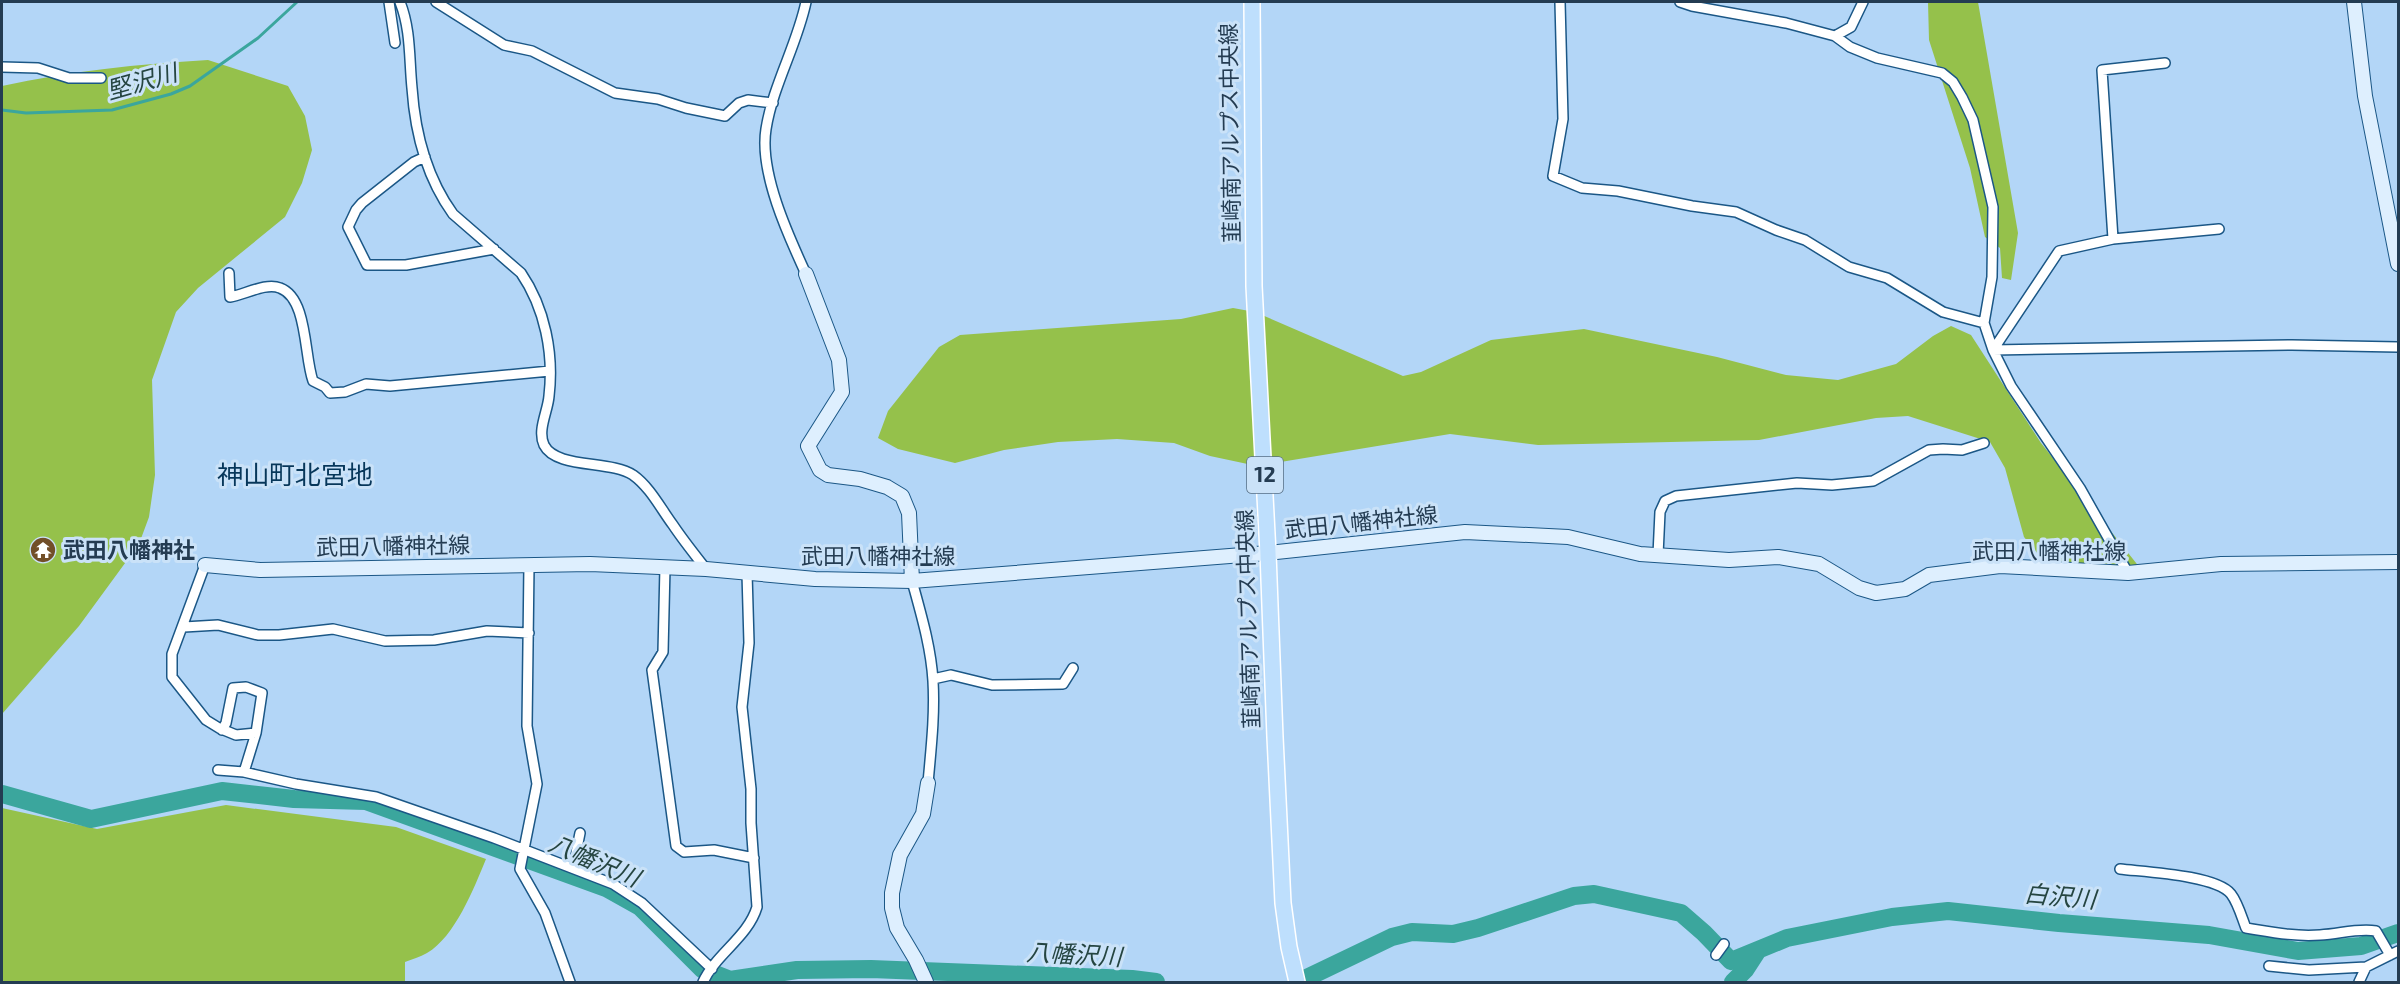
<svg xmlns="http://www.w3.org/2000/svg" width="2400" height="984" font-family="'Exo 2','Noto Sans JP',sans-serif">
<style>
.green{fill:#95c14b}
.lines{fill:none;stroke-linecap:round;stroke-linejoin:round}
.stream{stroke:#3ba69d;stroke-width:3}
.river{stroke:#3ba69d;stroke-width:18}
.street-casing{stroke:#1b5786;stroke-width:12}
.secondary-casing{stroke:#1b5786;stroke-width:16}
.primary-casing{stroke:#fff;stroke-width:18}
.street{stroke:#fff;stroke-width:9}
.secondary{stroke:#deeffe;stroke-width:14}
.primary{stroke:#bedffd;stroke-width:15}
.labels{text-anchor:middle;stroke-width:6;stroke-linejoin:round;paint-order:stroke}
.shield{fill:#cae2f8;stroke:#566e84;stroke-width:1.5}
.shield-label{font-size:21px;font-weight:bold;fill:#243c52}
.street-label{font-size:22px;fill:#243c52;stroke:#cae2f8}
.poi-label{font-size:22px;font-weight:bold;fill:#243c52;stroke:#cae2f8;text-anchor:start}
.water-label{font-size:24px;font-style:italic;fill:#254541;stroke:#cae2f8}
.quarter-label{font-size:26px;fill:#07375a;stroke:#cae2f8}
</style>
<rect width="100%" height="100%" fill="#b3d6f7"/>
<path class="green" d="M1928 2H1978L2018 233 2011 280 2002 278 2000 248 1985 237 1970 168 1929 40Z
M208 60 288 86 305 116 312 150 302 183 285 217 198 288 176 312 152 380 155 475 149 517 139 544 79 626 2 714V86C71 71 138 64 208 60Z
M1233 308 1255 312 1403 376 1421 372 1491 340 1584 329 1717 357 1786 375 1838 380 1896 364 1933 336 1951 326 1971 335 2041 443 2144 573 2095 576 2043 560 2024 537 2005 468 1990 442 1908 416 1876 418 1759 440 1538 445 1450 434 1257 466 1210 456 1174 443 1117 439 1058 442 1004 450 955 463 898 449 878 438 888 411 939 347 960 335 1181 319Z
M226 805 396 827 486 859C474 888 455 937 427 953 420 957 412 959 405 962V982H2V808L97 829Z"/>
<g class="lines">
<path class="stream" d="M2 110 26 113 112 110 171 94 190 86 258 38 297 2"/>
<path class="river" d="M2 794 91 819 222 791 294 799 366 801 606 888 640 907 702 969 730 980 797 970 871 969 1132 979 1156 982
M1298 982 1392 937 1412 932 1453 934 1478 928 1574 896 1594 894 1681 913 1704 933 1731 961 1787 938 1892 917 1948 911 2059 923 2209 935 2298 951 2361 946 2398 933
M1733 982 1745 970 1758 950"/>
<g class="street-casing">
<path id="street" d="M389 2 395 43
M400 2C411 30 409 58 412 88 415 132 427 178 453 214L521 273C545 308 554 354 549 396 548 411 537 430 544 445 556 469 610 460 633 475 650 487 661 509 673 525 683 540 695 555 706 569
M436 2 504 45 532 51 615 93 658 99 686 108 725 116 739 103 748 100 773 103
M806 2C797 45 773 85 766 129 759 172 788 235 806 274
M1560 2 1563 119 1553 176 1582 188 1618 191 1692 206 1736 212 1776 230 1805 240 1849 267 1887 278 1943 312 1984 323
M1680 2 1692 6 1786 23 1835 36 1850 47 1877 58 1942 73 1953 82 1962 97 1973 120 1993 207 1992 277 1984 323 1993 350 2011 386 2080 488 2128 573
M1835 36 1851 27 1863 2
M2 67 38 68 69 78H101
M425 157 414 162 362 203 356 210 348 227 367 265H406L494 249
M2113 239 2102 70 2165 63
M229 273 230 297C244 295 266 282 280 288 308 298 304 357 313 381L325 387 330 393 345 392 366 384 390 386 550 371
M1993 350 2292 345 2398 347
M1993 350 2059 251 2113 239 2219 229
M1658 555 1660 512 1665 501 1676 496 1797 483 1832 485 1873 481 1929 450 1943 449 1962 450 1984 443
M205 565 172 654V677L206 720 219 728 236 735 256 733
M529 565 527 726 537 784 520 869 545 913 570 982
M665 567 663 652 652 670 676 846 684 852 714 850 754 858
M912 581C921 614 931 647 933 681 935 715 931 749 928 783
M184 627 218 625 258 635H279L333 629 385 641 434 640 487 631 529 633
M933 679 951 675 992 685 1063 684 1073 668
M222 730 226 723 233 688 246 687 262 693 256 733 244 772
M218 770 244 772 296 784 376 797 494 838 613 884 642 903 712 969
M573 868 580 833
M2120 869C2144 872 2216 875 2231 894 2238 903 2242 918 2246 928 2271 932 2295 937 2320 935 2340 934 2357 928 2376 931L2390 955
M1716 955 1724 944
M2269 966 2309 970 2366 967
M703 982C716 954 748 937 757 907L751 823V789L742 707 749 643 747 573
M2359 982 2366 967 2398 951"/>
</g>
<g class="secondary-casing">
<path id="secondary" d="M2354 2 2365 96 2398 264
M806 274 839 360 842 392 808 446 820 470 828 475 860 479 887 487 902 496 909 513 912 581
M205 565 260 570 590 564 706 569 815 579 912 581 1268 553 1465 532 1568 537 1640 554 1729 560 1778 557 1819 564 1859 588 1876 593 1905 589 1929 575 2000 566 2128 573 2221 564 2398 562
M926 982 916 960 897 928 892 908V893L900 855 923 814 928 783"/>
</g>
<g class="primary-casing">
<path id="primary" d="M1252 2 1254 286 1268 553 1275 737 1283 903 1289 947 1297 982"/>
</g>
<use href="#street" class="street"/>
<use href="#secondary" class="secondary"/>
<use href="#primary" class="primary"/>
</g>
<defs>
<g id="temple-disc" transform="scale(1.35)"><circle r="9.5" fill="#724f28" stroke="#cae2f8"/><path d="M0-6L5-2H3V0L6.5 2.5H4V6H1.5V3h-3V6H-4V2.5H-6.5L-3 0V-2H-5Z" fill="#fff"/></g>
</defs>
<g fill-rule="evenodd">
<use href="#temple-disc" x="43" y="550"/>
</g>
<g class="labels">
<rect class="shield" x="1247" y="457" width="36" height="36" rx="4.5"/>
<g class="shield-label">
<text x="1265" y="482">12</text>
</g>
<g class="street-label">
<text transform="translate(1230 133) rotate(-91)" y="8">韮崎南アルプス中央線</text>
<text transform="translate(1361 522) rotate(-6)" y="8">武田八幡神社線</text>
<text transform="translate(393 546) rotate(-1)" y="8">武田八幡神社線</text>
<text x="2049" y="559">武田八幡神社線</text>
<text x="878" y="564">武田八幡神社線</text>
<text transform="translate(1248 619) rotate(-92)" y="8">韮崎南アルプス中央線</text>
</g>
<g class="poi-label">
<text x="63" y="558">武田八幡神社</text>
</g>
<g class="water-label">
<text transform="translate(142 82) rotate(-16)" y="8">堅沢川</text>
<text transform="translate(594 861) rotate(23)" y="8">八幡沢川</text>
<text transform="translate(2060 897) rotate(5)" y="8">白沢川</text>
<text transform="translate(1074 955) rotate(3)" y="8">八幡沢川</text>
</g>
<g class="quarter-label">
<text x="295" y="484">神山町北宮地</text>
</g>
</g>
<rect width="2400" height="984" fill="none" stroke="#243c52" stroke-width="6"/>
</svg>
